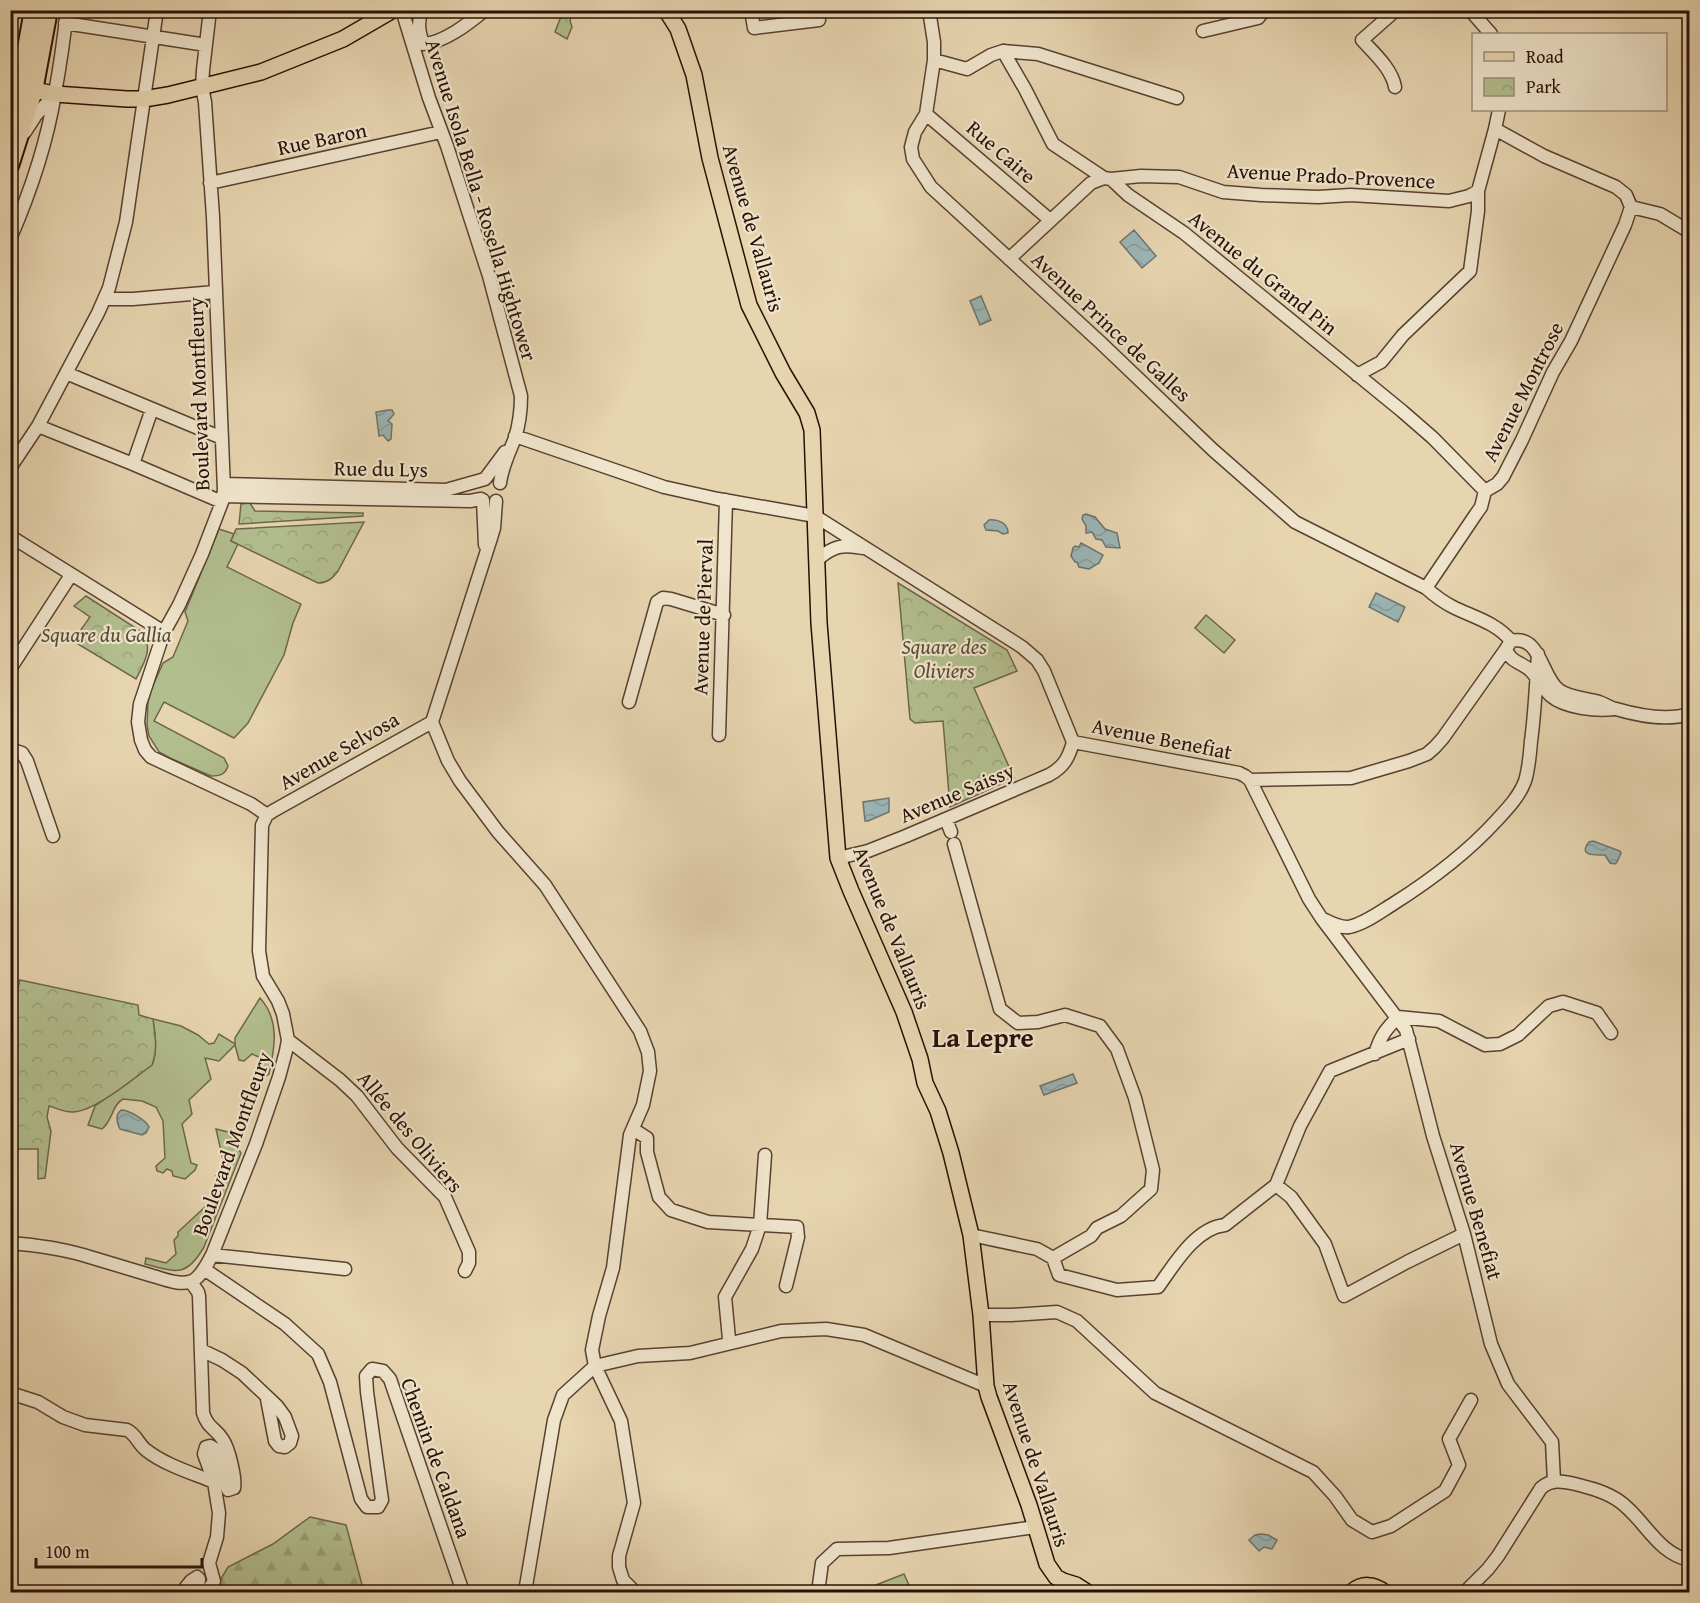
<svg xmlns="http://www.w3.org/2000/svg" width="1700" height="1603" font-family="'Gentium Book Plus',serif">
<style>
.green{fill:#b2be8e;stroke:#6d674a;stroke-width:1.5}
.forest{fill:url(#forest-firs);stroke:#6d674a;stroke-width:1.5}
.park{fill:url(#park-crowns);stroke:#6d674a;stroke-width:1.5}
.water{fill:url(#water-waves);stroke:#6d746f;stroke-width:1.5}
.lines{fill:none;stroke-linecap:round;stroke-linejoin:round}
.minor-casing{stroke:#584130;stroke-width:15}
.major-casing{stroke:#281005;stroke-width:18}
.highway-casing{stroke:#281005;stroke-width:20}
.minor{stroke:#efe4cc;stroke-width:12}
.major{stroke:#e7d5b0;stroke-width:15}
.highway{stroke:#e7d5b0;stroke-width:16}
.labels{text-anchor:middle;stroke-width:4.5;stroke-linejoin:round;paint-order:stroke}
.street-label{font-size:21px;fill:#281005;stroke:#efe4cc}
.park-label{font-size:21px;font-style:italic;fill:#584d35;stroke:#efe4cc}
.district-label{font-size:27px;font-weight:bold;fill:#281005;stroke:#efe4cc}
</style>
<defs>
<pattern id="forest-firs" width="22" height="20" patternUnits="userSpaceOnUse" patternTransform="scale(1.5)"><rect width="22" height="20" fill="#b2be8e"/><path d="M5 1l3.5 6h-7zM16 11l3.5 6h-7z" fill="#99a279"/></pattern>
<pattern id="park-crowns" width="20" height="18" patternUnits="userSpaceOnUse" patternTransform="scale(1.5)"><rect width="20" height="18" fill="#b2be8e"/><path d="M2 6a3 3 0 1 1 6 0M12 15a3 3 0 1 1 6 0" fill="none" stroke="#99a279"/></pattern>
<pattern id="water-waves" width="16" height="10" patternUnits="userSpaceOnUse" patternTransform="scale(1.5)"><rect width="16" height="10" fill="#9bb6b6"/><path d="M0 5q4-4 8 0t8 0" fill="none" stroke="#869b9b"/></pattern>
</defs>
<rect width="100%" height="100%" fill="#e7d5b0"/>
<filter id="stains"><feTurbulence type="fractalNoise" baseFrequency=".00333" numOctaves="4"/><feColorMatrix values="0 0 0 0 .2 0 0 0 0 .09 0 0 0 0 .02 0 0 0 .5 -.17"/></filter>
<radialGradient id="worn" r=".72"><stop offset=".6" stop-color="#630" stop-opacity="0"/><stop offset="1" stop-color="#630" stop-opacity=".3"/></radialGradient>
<path class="green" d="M219 529 234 534 231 541 238 544 227 567 301 604 293 623 284 655 248 723 234 738 164 702 154 721 224 758 228 766C225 775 219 776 211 776L170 758 159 752 149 736 147 725 148 702 151 690 163 663 173 657 188 621 185 612Z
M1206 615 1235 640 1224 653 1195 628Z
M260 998C280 1020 275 1047 269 1074L263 1078 259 1057 252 1054 244 1061 239 1060 235 1045 219 1061 205 1058 211 1079 189 1100 192 1114 182 1124 191 1163 197 1165 195 1170 185 1179 173 1176 172 1171 167 1169 163 1173 157 1171 156 1166 165 1158 163 1121 156 1107 142 1101 123 1099C112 1105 113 1120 102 1129L88 1125 95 1106 152 1065C158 1049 155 1036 153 1019L181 1026 198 1035 209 1044 214 1043 219 1034 235 1044V1038Z
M216 1129 228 1132 241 1153 204 1247C186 1278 176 1272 145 1264L146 1258 166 1263 176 1254 174 1240 178 1236V1232L220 1193 216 1176 230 1162 223 1160Z
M904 1574 912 1592H879L876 1585Z"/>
<path class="forest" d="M310 1517 346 1525 364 1592H213L228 1567 273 1544Z"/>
<path class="park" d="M562 14 571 17 570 21 572 27 567 39 555 32Z
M250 503 255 511 361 513H363V516L239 524 241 504Z
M364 522 338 571C332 579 327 583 318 583L231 541 236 529Z
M898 583 1007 650 1017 671 974 688 1014 778 950 807 943 721 915 723 910 719Z
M86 596 142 632C154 648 144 663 136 679L73 641 90 617 74 606Z
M20 980 138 1005 139 1015 153 1019C155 1036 158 1049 152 1065 134 1078 93 1113 72 1112 64 1112 56 1108 49 1106L47 1117 51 1131 45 1178 38 1179V1149H11V1012Z"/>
<path class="water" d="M1134 230 1156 256 1142 268 1120 242Z
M981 296 991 320 980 325 970 301Z
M388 410H392L394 414 388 421 392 424 391 439 388 441 383 435 379 436 376 412Z
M1086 514 1095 517 1105 529 1117 533 1120 548 1106 547 1102 540 1096 539 1092 532 1086 533V526L1082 519 1083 515Z
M989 520C998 519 1008 523 1008 533L1003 534 998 531 986 530 984 525Z
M1081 543 1103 555 1099 563 1089 569 1079 567 1077 562H1075L1071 556 1073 548 1075 546 1079 547Z
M1376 593 1405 607 1398 622 1369 607Z
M889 798V812L868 821H865L863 802Z
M1593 841 1620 851 1621 853 1617 862 1615 864 1610 863 1605 855C1597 855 1577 857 1589 842Z
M1073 1074 1077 1083 1044 1095 1040 1086Z
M121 1110C129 1110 146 1120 149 1127L146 1133 142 1135 120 1129C117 1123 115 1115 121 1110Z
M1261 1534 1268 1535 1277 1540 1272 1549 1264 1547 1259 1551 1249 1540 1255 1535Z"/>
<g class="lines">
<g class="minor-casing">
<path id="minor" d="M210 10 203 70 202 87 205 102 213 217 224 490 222 502 202 554 179 605 164 632 140 704 138 722 141 740 145 750 151 757 251 804 267 815
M402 10 429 98 447 146 489 276 521 396C521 409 519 425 515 438 509 453 502 467 500 483
M422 10C417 22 419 32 423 44 444 43 469 23 485 10
M751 10 754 28 819 20 817 10
M929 10 934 42V60L926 114 915 132 911 147 913 159 931 187 1101 343 1213 450 1295 522 1426 588C1435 596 1443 602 1453 607 1473 617 1497 623 1511 641
M1470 10 1491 34
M65 23 206 45
M1203 31 1258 18 1262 13V10
M1003 51 1038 54 1177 98
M934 60 967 69 991 55 1003 51 1025 89 1053 144 1104 178
M1395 87C1392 69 1374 53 1362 40L1396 10
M1499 110 1495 129 1544 156 1616 187 1626 195 1631 207 1660 214 1690 232
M926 114 1050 220
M25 132 36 115 55 94
M1111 179 1128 195 1184 233 1402 411 1433 438 1485 491
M210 183 441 132
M10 239C30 193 47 143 55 93 60 66 64 38 67 10
M1009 259 1091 183 1104 178 1111 179 1141 176 1179 177 1223 192 1261 195 1318 197 1351 195 1449 201 1469 196 1478 191
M104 299H133L215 292
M66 373 222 438
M1357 375 1381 362 1403 335 1470 271 1478 211V191L1495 129
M38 426 133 464 222 502
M515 436 664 487 718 499 815 516 1022 647 1037 660 1044 671 1073 742
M133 464 152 409
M10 468 38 426 98 313 109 288 126 222 157 10
M224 484 446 490 485 479 505 452
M223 496 470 501 481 499
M483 500 485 545
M496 501 494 528 491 538 432 722 448 761 460 781 498 832 545 885 640 1031 648 1052 650 1071 643 1105 630 1135 613 1268 599 1316 592 1350 595 1366 621 1421 634 1503 619 1556V1567L623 1580 635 1592
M10 536 164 632
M817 560C833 546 842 544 863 548
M1426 588 1476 514 1481 507 1485 491 1497 484 1503 477 1522 440 1553 372 1571 341 1625 225 1631 207
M10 669 71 575
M629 702 657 602 663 598 671 599 724 615
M1614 709C1596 711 1565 708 1551 696 1542 688 1538 678 1530 670 1521 662 1510 662 1506 649L1511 641C1541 634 1541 677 1559 690 1570 698 1586 698 1599 702 1605 704 1610 708 1616 709 1640 716 1666 721 1690 714
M719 735 726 500
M1073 742 1239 773 1245 776 1250 780 1309 899 1322 919 1406 1030 1433 1136 1464 1234 1491 1344 1508 1384 1552 1442 1554 1481
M10 749 22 753 27 761 53 836
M1250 780 1351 778 1409 761 1427 754 1435 747 1443 738 1506 649
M946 819 951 832
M954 844 1000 1009 1018 1023 1038 1022 1065 1015 1100 1026 1117 1049 1135 1098 1153 1170 1151 1189 1121 1216 1097 1228 1091 1236 1053 1258
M838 858 868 851 906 836 1049 775C1064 767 1069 757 1073 742
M1323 919C1331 923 1340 928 1349 927 1364 924 1380 912 1393 904 1431 880 1465 855 1496 821 1507 809 1519 797 1525 781 1529 768 1530 754 1531 741 1535 712 1536 683 1538 654
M288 1040 340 1080 357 1096 397 1148 445 1197 469 1252V1263L465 1271
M1375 1054C1380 1037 1385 1030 1398 1017L1439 1021 1485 1045 1500 1044 1518 1035 1549 1006 1563 1002 1597 1013 1611 1033
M633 1129 647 1138V1152L659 1197 671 1210 708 1222 797 1227 798 1237 786 1286
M1276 1185 1291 1197 1325 1244 1344 1296 1407 1262 1464 1234
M971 1235 1037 1249 1053 1258 1059 1275 1117 1290 1158 1287C1174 1265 1195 1228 1225 1225L1276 1185 1300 1126 1330 1071 1409 1039
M10 1243C35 1245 59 1248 83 1255 107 1262 130 1269 153 1276 164 1279 178 1285 189 1282 200 1280 207 1264 212 1255L256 1144 279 1077 286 1051 288 1040 283 1014 278 1001 263 976 259 951 262 825 267 815 273 811 432 722
M212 1255 345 1269
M204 1269 285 1324 318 1354 330 1382 361 1499 367 1507H378L382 1500 367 1392 366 1376 372 1369 383 1371 390 1379 463 1592
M191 1282 198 1292 199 1296 203 1413C208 1429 216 1428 223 1440 229 1449 236 1479 234 1488L228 1490 225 1483 215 1449 210 1446 206 1447 204 1454 214 1482 219 1513 217 1537 209 1563 214 1581 207 1592
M981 1315H1011L1057 1312 1077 1321 1155 1393 1313 1472 1335 1496 1352 1520 1372 1532 1391 1526 1445 1491 1459 1465 1449 1439 1471 1400
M729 1339 725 1297 752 1249 760 1225 765 1155
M201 1350 222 1360 242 1373 277 1406 285 1417 292 1436 290 1443 285 1447 279 1446 275 1441 267 1399
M10 1393 38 1402 63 1417 85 1425 127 1430C136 1434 138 1444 146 1450 165 1465 192 1473 214 1482
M182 1592 191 1581 197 1577 199 1579 198 1587 194 1592
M525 1592 554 1420 563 1395 595 1366 638 1356 690 1353 781 1331 826 1329 864 1335 986 1386
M818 1592 822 1563 837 1549 889 1548 1035 1527
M1465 1592 1488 1569 1498 1556 1541 1488C1551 1479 1562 1481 1575 1484 1591 1488 1606 1492 1619 1501 1644 1518 1657 1554 1690 1560"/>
</g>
<g class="major-casing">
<path id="major" d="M666 10 678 29 694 75 710 158 749 305 783 373 807 413 812 430 819 623 838 858 851 891 904 1012 920 1059 925 1083 938 1111 951 1153 971 1235 981 1315 986 1386 989 1397 1029 1505 1047 1564 1056 1577 1063 1581 1076 1585 1087 1592
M22 88 55 94 127 99H144L168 95 261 72 343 39 393 10
M1352 1592C1362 1583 1374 1584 1384 1592"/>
</g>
<g class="highway-casing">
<path id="highway" d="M10 120 19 87 33 10
M10 166 34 91 49 10"/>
</g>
<use href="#minor" class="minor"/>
<use href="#major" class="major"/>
<use href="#highway" class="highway"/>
</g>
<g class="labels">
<g class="street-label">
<text transform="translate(322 139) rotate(-12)" y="7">Rue Baron</text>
<text transform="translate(1001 152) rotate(41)" y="7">Rue Caire</text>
<text transform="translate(1331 176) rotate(3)" y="7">Avenue Prado-Provence</text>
<text transform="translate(481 200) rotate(73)" y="7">Avenue Isola Bella - Rosella Hightower</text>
<text transform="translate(753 228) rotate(74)" y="7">Avenue de Vallauris</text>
<text transform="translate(1263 273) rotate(39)" y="7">Avenue du Grand Pin</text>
<text transform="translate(1111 327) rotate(43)" y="7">Avenue Prince de Galles</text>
<text transform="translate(1523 392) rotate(-63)" y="7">Avenue Montrose</text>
<text transform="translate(199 394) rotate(-92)" y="7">Boulevard Montfleury</text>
<text transform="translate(381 469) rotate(1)" y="7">Rue du Lys</text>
<text transform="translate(703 617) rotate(-88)" y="7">Avenue de Pierval</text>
<text transform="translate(1162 739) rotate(11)" y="7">Avenue Benefiat</text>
<text transform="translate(339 751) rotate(-30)" y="7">Avenue Selvosa</text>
<text transform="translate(957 793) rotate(-23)" y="7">Avenue Saissy</text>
<text transform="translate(892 928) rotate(68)" y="7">Avenue de Vallauris</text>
<text transform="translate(410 1132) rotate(50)" y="7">Allée des Oliviers</text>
<text transform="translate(232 1144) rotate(-70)" y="7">Boulevard Montfleury</text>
<text transform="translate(1476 1211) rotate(74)" y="7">Avenue Benefiat</text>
<text transform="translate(436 1458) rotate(70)" y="7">Chemin de Caldana</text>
<text transform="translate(1036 1464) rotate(72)" y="7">Avenue de Vallauris</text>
</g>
<g class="park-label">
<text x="106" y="642">Square du Gallia</text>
<text x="944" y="654">Square des<tspan x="944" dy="24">Oliviers</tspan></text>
</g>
<g class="district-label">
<text x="983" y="1047">La Lepre</text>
</g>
</g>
<rect width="1700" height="1603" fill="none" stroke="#e7d5b0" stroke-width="36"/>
<rect x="12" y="12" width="1676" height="1579" fill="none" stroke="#281005" stroke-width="3"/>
<rect x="18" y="18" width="1664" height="1567" fill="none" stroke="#281005" stroke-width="1.5"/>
<rect x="1472" y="33" width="195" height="78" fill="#efe4cc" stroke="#9f8f7c" stroke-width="1.5"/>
<rect x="1484" y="52" width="30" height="9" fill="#e7d5b0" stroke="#9f8f7c" stroke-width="1.5"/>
<text x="1526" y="63" font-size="18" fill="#281005">Road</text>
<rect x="1484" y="78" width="30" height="18" fill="url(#park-crowns)" stroke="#9f8f7c" stroke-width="1.5"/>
<text x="1526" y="93" font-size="18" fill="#281005">Park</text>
<path d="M36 1558v9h166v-9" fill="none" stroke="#281005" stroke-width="3"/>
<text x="45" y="1558" font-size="18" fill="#281005" stroke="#efe4cc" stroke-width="4.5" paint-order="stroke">100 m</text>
<rect width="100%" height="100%" filter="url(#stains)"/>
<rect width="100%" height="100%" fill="url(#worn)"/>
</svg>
